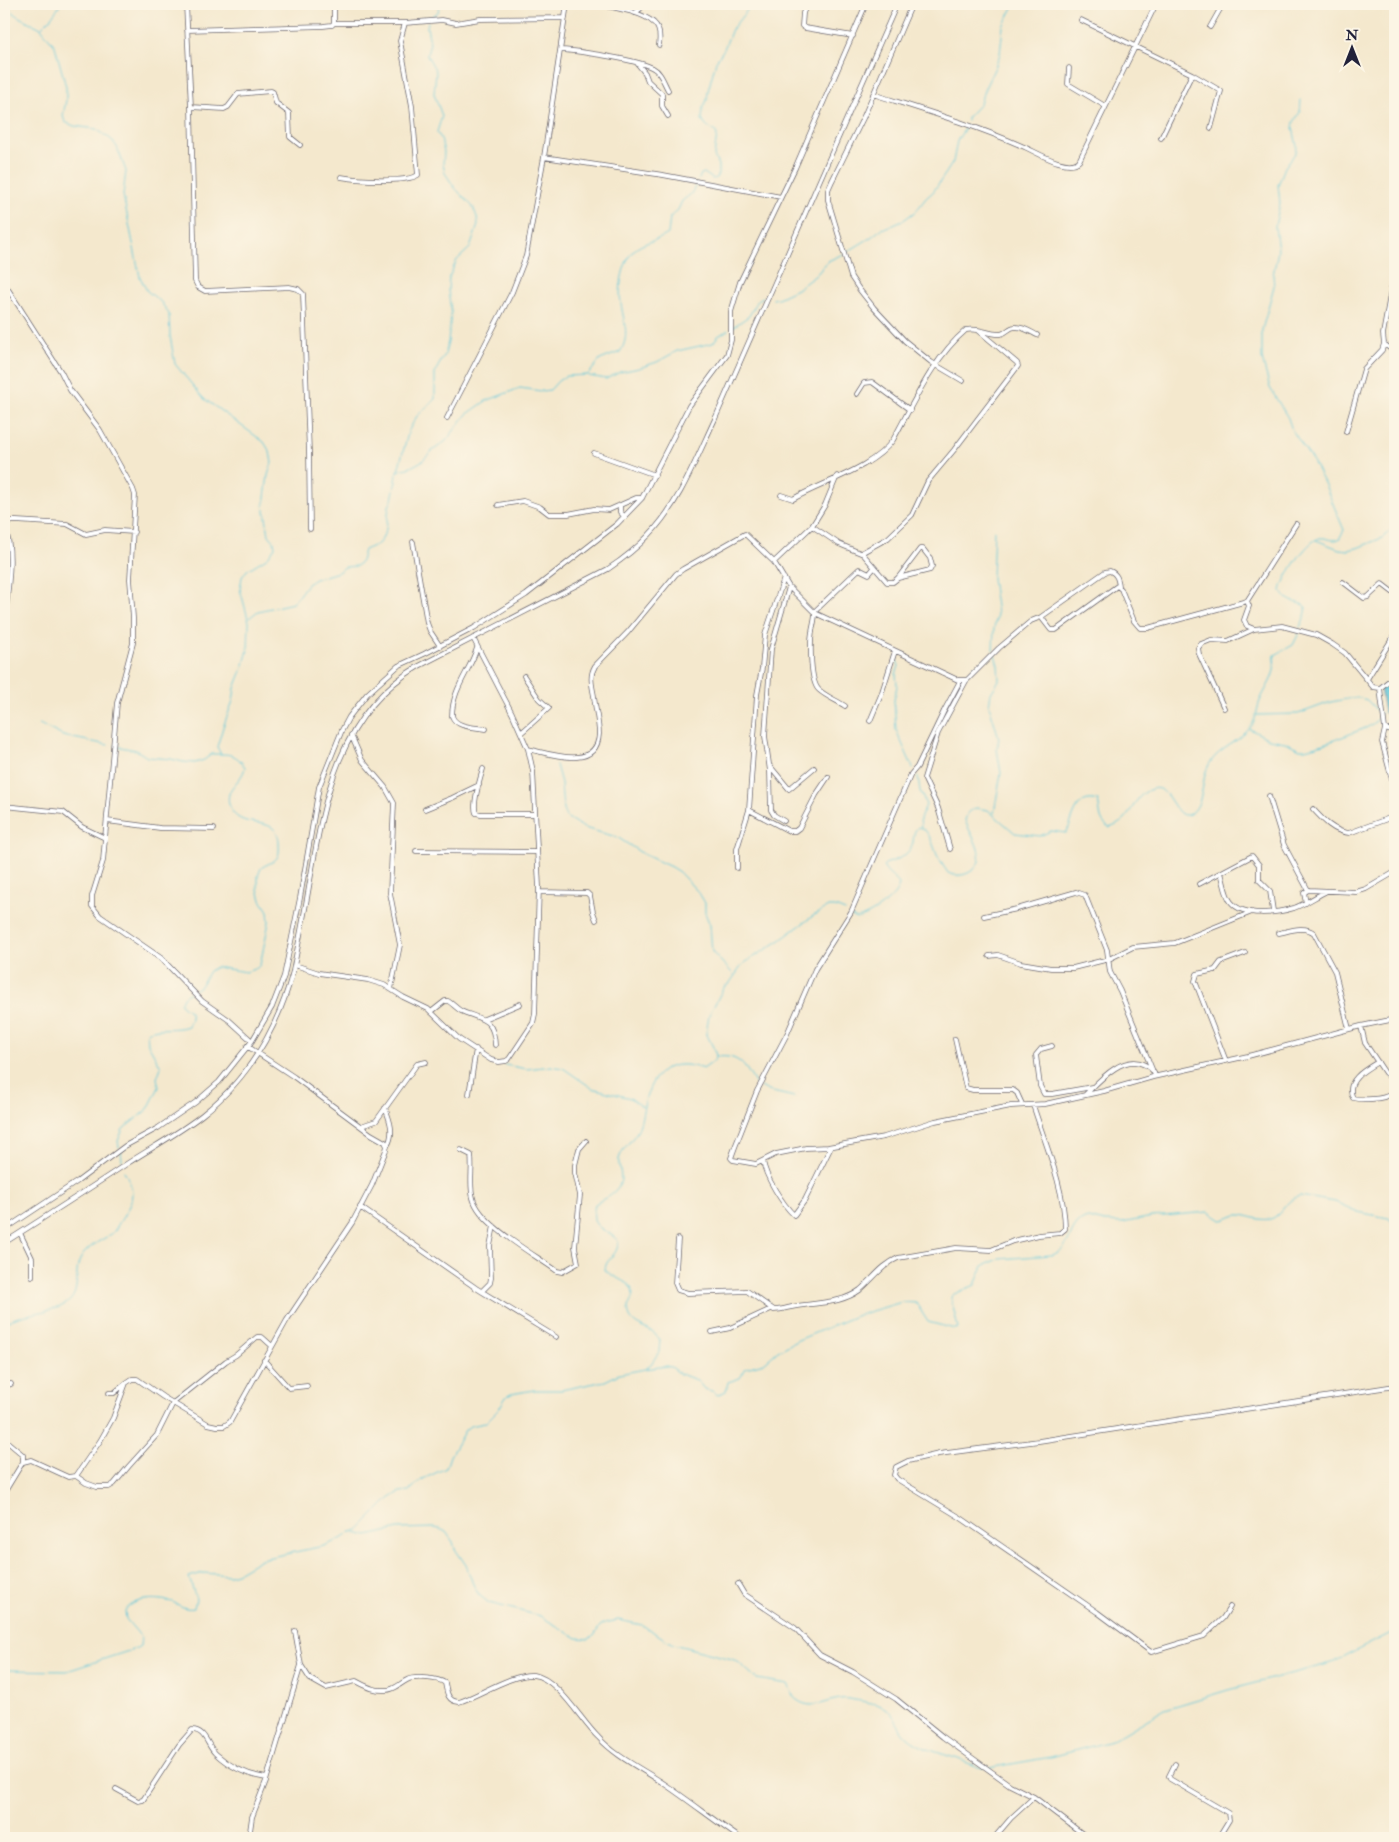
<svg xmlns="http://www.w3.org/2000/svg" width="1399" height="1842" font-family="'IM FELL Double Pica',serif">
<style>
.water{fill:#5ec7da;stroke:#40748a}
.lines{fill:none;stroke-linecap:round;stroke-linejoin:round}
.stream{stroke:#5ec7da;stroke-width:1}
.street-casing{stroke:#6c676e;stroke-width:5.5}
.street{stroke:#fff;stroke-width:4}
</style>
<rect width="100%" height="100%" fill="#fcf5e5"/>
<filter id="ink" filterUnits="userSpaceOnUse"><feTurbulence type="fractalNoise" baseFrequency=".02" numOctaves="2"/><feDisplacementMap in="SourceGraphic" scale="10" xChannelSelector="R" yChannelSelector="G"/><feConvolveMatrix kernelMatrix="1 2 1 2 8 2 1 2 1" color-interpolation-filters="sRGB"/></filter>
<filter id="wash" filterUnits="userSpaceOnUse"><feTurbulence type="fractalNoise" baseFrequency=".0096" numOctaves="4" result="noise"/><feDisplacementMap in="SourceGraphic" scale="20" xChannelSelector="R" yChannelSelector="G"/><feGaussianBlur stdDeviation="1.12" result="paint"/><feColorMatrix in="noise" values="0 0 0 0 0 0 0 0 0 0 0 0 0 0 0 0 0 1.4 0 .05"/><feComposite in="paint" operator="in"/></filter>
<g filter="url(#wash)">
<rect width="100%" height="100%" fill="#f4e8cd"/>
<path class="water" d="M1395 684V714L1384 713 1380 688Z"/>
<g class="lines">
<path class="stream" d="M4 4 19 17 41 28 55 46 66 87V100L63 116 65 122 74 126 96 129 112 140 117 147 126 171 123 195 140 277 147 291 161 302 169 314 170 336 175 364 203 398 264 442 270 452 272 463 268 475 264 505 269 535 274 541 275 547 268 557 247 570 242 577 240 589 249 622 248 650 243 668 235 688 233 701 223 727 217 747 221 754C234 754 238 757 245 767 242 783 225 786 229 804 237 835 278 811 279 842 279 847 280 853 277 858 273 863 266 864 261 868L258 876V889L261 900 268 911 269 922 260 965 257 968 246 972 216 967 209 971 200 986 194 990
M430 18 438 12 440 4
M41 28 50 19 61 4
M967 121V118L980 104 984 90 996 65 1000 54 1003 26 1015 4
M699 179 701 174 704 173 713 179 716 178 718 174V165L714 156 717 135 715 131 706 126 702 120 703 108 707 100 708 91 716 61 724 49 732 29 752 4
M847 252 870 238 880 230 905 219 916 211 926 198 933 192 946 173 953 162 957 141 966 126
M773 299 778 298 797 289 816 275 828 261 843 254
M733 327 749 316 758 300 763 297
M589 376 606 379 620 372 639 368 657 362 677 351 713 343 718 336 728 330
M397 471 411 467 422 461 431 452 446 441 466 415 486 401 520 388 541 391 550 390 558 381 566 376 588 375 600 360 620 352C631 335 623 321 621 303 618 289 623 262 633 251 642 242 658 241 668 234L670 217 678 210 682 201 691 194 697 183
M1316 540 1339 549 1348 550 1357 548 1382 538 1395 527
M249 618 258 611 293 603 307 584 315 579 338 572 345 567 357 566 361 561 364 550 378 544 382 539 386 529 389 506 392 500 398 470 409 430 417 416 435 399V372L445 354 448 342 451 312 448 290 449 277 457 260 470 248 478 225 477 217 473 207 455 188 445 173 443 164 444 152 441 139 437 132 442 116 434 94 436 71 427 55 430 43 427 27 428 22
M1300 627C1318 592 1293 613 1281 591 1283 578 1307 540 1320 538 1327 537 1332 542 1339 539L1344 530 1325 485 1314 463 1292 430 1288 418 1270 388 1262 359V330L1274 286 1273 275 1278 251 1275 226 1280 203 1278 185 1285 167 1296 152 1297 146 1293 128 1294 122 1300 112 1301 100
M993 650 994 628 997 614 992 578 994 530
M896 658 899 666 896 674 897 686 894 700 896 730 913 768
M1257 715 1298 714 1331 702 1357 697 1367 700 1379 713
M39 724 63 736 108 745
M1250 729 1269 739 1285 742 1300 749H1305L1324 744 1368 727 1376 721 1381 713
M115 746 136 750 147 757 171 759 183 762 195 763 204 760 212 754H221
M556 765 561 783 563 809 566 817 584 828 617 837 643 854 671 867 679 872 699 893 705 903V913L710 925 712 952 734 975
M918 777 920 791 926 805 920 819 921 827
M994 813 1001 773 997 749 999 738 989 705 991 693 999 680 998 665 995 655
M852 917 856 919C869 917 899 897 899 884 894 877 887 875 883 866L885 864C896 860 910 856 913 842 914 836 913 832 918 827 930 829 933 846 937 855 940 861 944 867 948 873 955 876 961 876 968 873 993 861 970 836 965 820L968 812 976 808 988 810 1015 833 1040 836 1051 831 1066 833C1074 821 1074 794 1098 801 1101 812 1098 821 1109 828 1135 820 1129 800 1149 790 1169 780 1173 818 1187 815 1203 811 1202 782 1206 771 1213 750 1236 745 1249 729 1257 720 1256 711 1260 701 1264 691 1272 681 1274 670 1275 665 1274 660 1275 655L1293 645 1299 633
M716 1057C740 1054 745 1066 756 1085
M505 1065 527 1069 551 1066 563 1068 592 1088 630 1098 643 1107
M761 1087 768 1091 794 1097
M119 1147 118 1141 123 1129 148 1109 159 1087 157 1078 161 1067 148 1044 147 1032C159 1026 175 1031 188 1026L191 1019 190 1012 180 1004 183 997 190 992
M121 1151 122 1160
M4 1323C20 1313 51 1313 66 1304 83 1292 72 1273 81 1258 87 1247 100 1241 110 1235 115 1232 118 1224 121 1220 134 1200 136 1191 124 1171
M645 1369 667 1366 673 1368 680 1374 697 1380 704 1389 712 1391 717 1395 726 1391 728 1382 740 1378 746 1368 764 1363 778 1351 798 1340 858 1315 902 1302 916 1303 928 1322 955 1329 958 1328 951 1298 952 1295 975 1285 983 1266 999 1259 1051 1255C1074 1250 1067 1223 1088 1218L1105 1222 1122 1223 1152 1217 1209 1212 1221 1220C1228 1220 1233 1214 1241 1215 1251 1216 1267 1224 1276 1216 1285 1209 1287 1199 1300 1196L1335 1202 1358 1212 1388 1218 1395 1224
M351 1532 368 1536 398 1529 434 1528 440 1529 446 1532 453 1542 455 1549 466 1565 473 1584 479 1595 489 1603 540 1616 577 1638 589 1639 594 1636 600 1626 605 1623 618 1620 642 1625 673 1644 732 1659 738 1662 757 1679 788 1684C791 1689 792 1697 797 1700 815 1713 832 1696 849 1699 859 1701 873 1702 883 1707 895 1712 897 1727 906 1736 920 1749 941 1753 958 1759 967 1762 974 1767 983 1768
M4 1670 67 1671 135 1649 140 1646 141 1637 126 1619 125 1612C132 1597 158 1598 172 1602 180 1605 185 1610 194 1608L196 1599 189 1577 203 1573 230 1575 237 1573 261 1559 324 1546 341 1539 351 1532 358 1530 389 1499 400 1492 409 1491 423 1479 446 1468 450 1456 465 1430 470 1426 485 1423 498 1410 506 1397 511 1394 534 1390H561L605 1381 619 1374 645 1369 651 1364 659 1352 660 1340C650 1324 628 1330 628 1307 643 1282 619 1283 605 1270 605 1258 619 1256 618 1241 604 1225 589 1232 595 1204 605 1198 621 1191 621 1178 621 1171 618 1165 619 1159 622 1148 633 1140 638 1130 643 1118 643 1104 648 1092 658 1065 678 1060 703 1069L713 1062 716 1057 715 1051 706 1033 709 1015 724 987 729 984 743 964 779 941 813 916 828 907H835L845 911
M989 1768 1051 1757 1111 1741 1165 1709 1228 1690 1332 1663 1395 1631"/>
</g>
</g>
<g filter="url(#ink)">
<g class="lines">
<g class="street-casing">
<path id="street" d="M186 4 191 107 195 281 198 287 205 291 289 287 298 289 303 294 309 452 310 529
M597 4C612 7 643 12 654 23 660 28 660 38 659 45
M807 4 803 13 802 26 805 28 853 36
M912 4 864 116 832 181 828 190V200L851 277 859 289 874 308 905 341 931 362 963 381
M635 13 640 9 644 4
M1081 20 1192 74 1161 138
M334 23V4
M1210 27 1223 4
M187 30 323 26 332 25 334 23H405L442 20 456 23 480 19 565 18
M561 50C579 51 638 60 653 68 661 72 664 83 668 90
M637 63 645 73 648 81 662 94V106L668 116
M1069 68 1068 84 1105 106
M1192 74 1221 91 1211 128
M873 94C923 110 974 125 1022 146 1035 151 1067 172 1079 161L1156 4
M191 107 224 109 228 107 238 94 271 91 273 92 276 103 289 113 290 137 300 145
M544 157 663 175 781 197
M341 177C357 180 405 183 418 175L412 106 400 41 405 23
M4 283 61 372 70 390 100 430 133 489 135 495 130 579 133 618V643L117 703 103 861 92 896V906L100 916 161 958 202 1001 229 1020 252 1041
M1384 344 1395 352
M857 394 864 383 872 382 910 410
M447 418 512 292 526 256 544 157 567 4
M1346 432 1364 369 1382 350 1384 344 1383 334 1395 268
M594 453 655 475
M781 495 793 499C823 482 873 468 893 440 914 402 933 358 966 330 979 327 989 335 1001 334 1007 333 1009 327 1015 327 1022 326 1031 332 1037 335
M498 505 523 501 540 507 549 514H568L594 509 609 510 636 498H642
M620 505V512L625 517
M4 525 10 521H16L67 524 86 534 105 530 134 532
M4 526C16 551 6 598 4 627
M812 526 839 544 863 554 887 582H893L898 578 920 549H923L930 558 932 566 930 570 898 578
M413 542 427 623 430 631 440 646
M861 553 888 538 912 515 928 481 954 450 1018 366 1017 363 979 331
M774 562 812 526 825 505 837 476
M1343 582 1364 598 1368 597 1382 584 1395 594
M1247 601 1296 524
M814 612 859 569 869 574 874 568
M815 613C815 620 813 625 812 632 810 644 810 682 819 690 827 697 836 700 845 706
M1041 617 1105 572 1110 571C1117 574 1118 579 1119 586
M477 648C470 671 452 689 452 716 456 728 475 727 486 729
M1367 679 1395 634
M960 681 944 711 917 767 911 774 851 912 815 969 787 1034 757 1091 735 1147 731 1158 733 1160 756 1164 776 1154 806 1148 828 1147 884 1137 935 1121 1011 1106 1045 1104 1104 1091 1153 1077 1248 1056 1361 1026 1395 1019
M1380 688 1385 729 1382 742 1395 791
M1380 688 1395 676
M1224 708 1199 654 1198 648 1201 644 1211 640 1228 641 1254 629 1282 626 1316 635 1332 644 1345 653 1373 687 1380 688
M870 721 881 695 895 651
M1385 729 1395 732
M521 733 549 708 539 699 524 676
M351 735 362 760 385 787 394 803 390 893 400 945 391 989
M528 749C551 754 597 771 599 734 599 722 595 708 594 696 592 685 589 676 595 666L628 632 676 574 683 569 745 534 774 562 789 587 815 613 958 680H967L999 648 1031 621 1041 617 1051 630H1056L1117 586 1121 589 1134 621 1140 628H1148L1247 601 1249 606 1244 620 1247 626 1254 629
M770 766 789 789 814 768
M483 769C480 779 472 804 476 813L481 814H535
M1269 796 1284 845 1308 890 1356 892 1366 889 1395 872
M4 806 63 812 82 827 105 838
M425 809 452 798 479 785
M1313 809C1323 820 1334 832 1349 833L1395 816
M749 810 789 831H795L799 828 816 795 828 777
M107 821 160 828 214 829
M784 821 774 815 771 810 770 771 765 736 771 649 789 587
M950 849 938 808 924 778 938 733 966 681
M416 851 537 852
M737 868V849L749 810 757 695 762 668 765 635 784 578
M1221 873C1224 881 1225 895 1231 902 1244 918 1277 913 1294 908 1305 904 1315 897 1325 892
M1199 884 1252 856 1259 865V880L1270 891 1273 911
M539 892 587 893 590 896 593 912 596 920
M1306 903 1304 893 1308 890
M984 916 1017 909 1076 892 1085 895 1107 950 1110 972 1120 991 1152 1069
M1279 933C1289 931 1305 925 1314 933L1335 972 1349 1029
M989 956 998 955 1021 963 1051 968H1073L1109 959 1133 947 1175 943 1252 912
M295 965 319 973 368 980 384 985 403 997 428 1009 459 1039 491 1060 499 1062 506 1061 509 1059 533 1023 535 1014 539 887 533 771 528 749 512 713 473 638
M431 1012 445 1001H448C453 1004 456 1008 461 1011 482 1020 494 1018 495 1045
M484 1019 520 1004
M1361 1026 1365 1043 1385 1073 1391 1078C1391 1082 1393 1091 1390 1094 1385 1100 1359 1100 1353 1098 1344 1081 1366 1069 1378 1062
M955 1039 966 1088 973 1090H1013L1017 1093 1022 1104
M1052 1046 1041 1049 1036 1055 1040 1086 1044 1094H1052L1092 1087
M1226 1061 1195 981 1197 974 1215 970 1221 962 1245 953
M469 1094 476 1049
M1085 1095C1099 1081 1123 1053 1145 1065 1151 1068 1154 1071 1155 1076
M385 1108C390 1120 395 1134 387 1146
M361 1126 376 1121 417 1064 426 1062
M461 1150 471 1155C473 1169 469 1184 473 1198 480 1225 534 1254 557 1271L562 1272 578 1263 575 1247 580 1195 575 1173V1165L579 1149 586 1141
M763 1161C765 1176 783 1205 794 1215L805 1200 831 1147
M360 1207 476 1288 556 1337
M4 1230 78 1181 125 1146 158 1128 196 1102 219 1082 252 1041 272 1007 284 976 300 898 319 787 342 730 349 717 367 694 398 666 424 654 474 628 526 595 617 524 642 498 689 406 727 355 731 340V312L740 282 795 168 866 4
M20 1233 32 1258V1276
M678 1239 675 1283 678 1290 688 1293 747 1291 774 1310C782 1310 789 1307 797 1306 819 1302 841 1304 860 1290 873 1279 882 1265 898 1258L956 1248 991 1250 1013 1241 1039 1235 1060 1233 1065 1229C1065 1189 1045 1143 1033 1105
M4 1243C45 1217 87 1190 128 1163 153 1147 179 1133 202 1115 249 1078 278 1028 293 971 299 941 305 911 310 881 324 798 339 712 419 666L608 569C623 559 637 548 649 535 680 503 696 459 715 419L897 4
M482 1291 490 1283 491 1278 490 1246 494 1226
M712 1332 730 1328 771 1309
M264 1360 289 1388 307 1386
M4 1386 11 1384
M109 1393H114L125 1384
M4 1439 23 1455V1462
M76 1476 86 1483 97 1487H109L114 1484 129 1466 157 1435 173 1403 226 1361 236 1355 257 1337H262L272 1346
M4 1493 21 1465 23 1462 31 1460 68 1477 76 1476 100 1441 113 1418 126 1383 132 1379H137L163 1397 208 1424 217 1426H224L230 1422 287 1320 352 1223 372 1185 386 1150 387 1146 385 1142 371 1134 294 1077 247 1046
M738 1584 744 1594 795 1628 820 1655 853 1672 896 1699 943 1737 1010 1785 1034 1797 1088 1838
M1230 1607 1223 1618 1204 1636 1151 1652 1097 1612 961 1518 897 1479 894 1475 896 1467 908 1461 939 1454 1039 1441 1395 1386
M301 1665 310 1679 326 1688 356 1681C366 1686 374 1691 386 1690 395 1690 399 1684 407 1680 414 1676 439 1678 445 1683 447 1694 448 1701 459 1702 478 1696 514 1673 533 1675 558 1678 581 1721 598 1737 617 1758 643 1769 666 1785 691 1802 715 1821 740 1838
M1175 1764 1169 1776 1170 1779 1228 1813 1229 1820 1218 1838
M116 1789 138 1801 143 1800 179 1745 192 1730C206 1730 207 1746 216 1754 230 1767 248 1775 266 1778
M249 1838 252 1817 266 1781 301 1665 295 1631
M251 1838H269
M994 1838 1011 1818 1034 1797"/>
</g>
<use href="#street" class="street"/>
</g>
</g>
<rect width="1399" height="1842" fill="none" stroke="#fcf5e5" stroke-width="20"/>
<g transform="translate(1352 48)" stroke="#fcf5e5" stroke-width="4" paint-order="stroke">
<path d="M0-4L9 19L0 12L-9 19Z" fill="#22223b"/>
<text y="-8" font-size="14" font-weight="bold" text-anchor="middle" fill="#22223b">N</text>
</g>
</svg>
